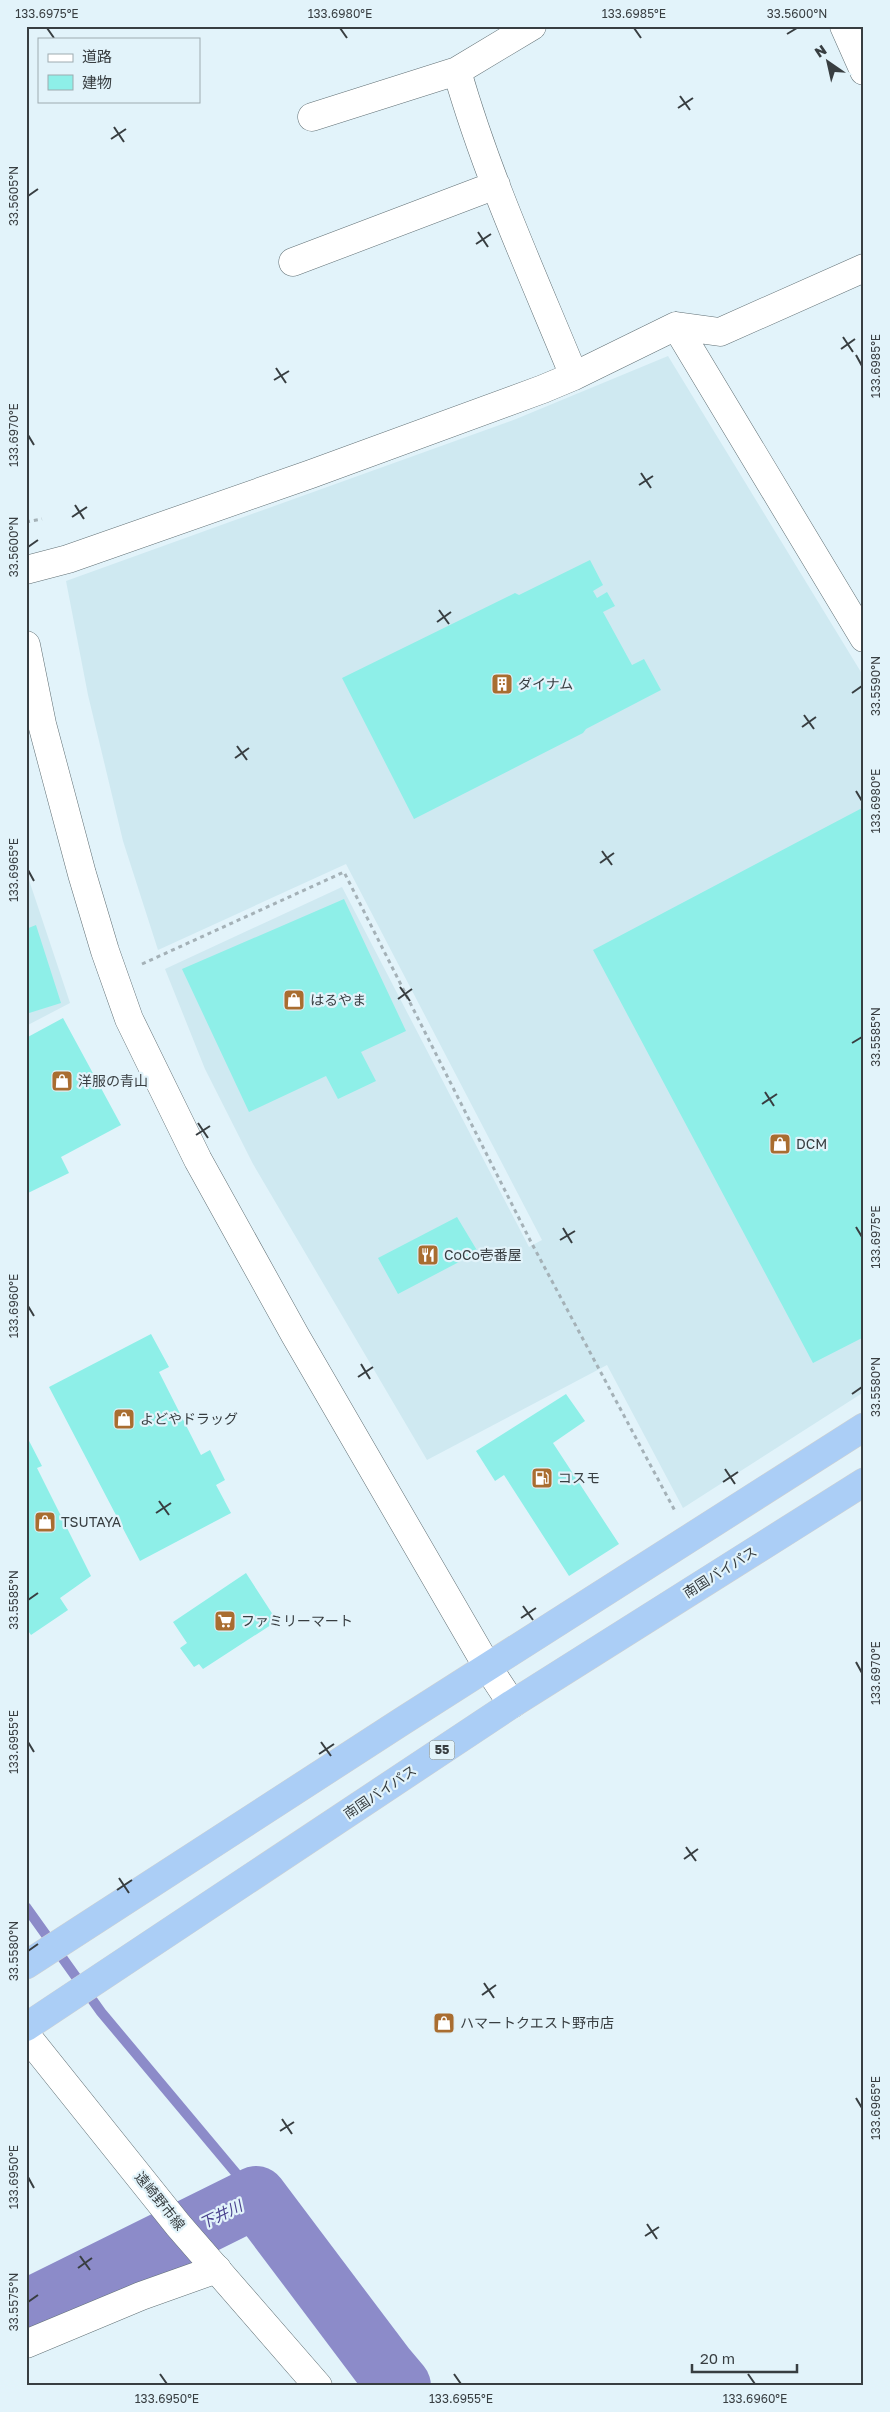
<svg xmlns="http://www.w3.org/2000/svg" width="890" height="2412" font-family="'Golos Text','Noto Sans JP',sans-serif">
<style>
.built{fill:#cfe9f1}
.lines{fill:none;stroke-linecap:round;stroke-linejoin:round}
.stream{stroke:#8c8bc9;stroke-width:10}
.river{stroke:#8c8bc9;stroke-width:62}
.building{fill:#8eefe8}
.minor-casing{stroke:#617075;stroke-width:29}
.tertiary-casing{stroke:#617075;stroke-width:29}
.secondary-casing{stroke:#617075;stroke-width:29}
.trunk-casing{stroke:#cfd1d1;stroke-width:29}
.path{stroke:#a4b1b7;stroke-width:3;stroke-dasharray:4 4;stroke-linecap:butt}
.minor{stroke:#fff;stroke-width:28}
.tertiary{stroke:#fff;stroke-width:28}
.secondary{stroke:#fff;stroke-width:28}
.trunk{stroke:#abcef6;stroke-width:28}
.ticks{fill:none;stroke:#383e41;stroke-width:2}
.labels{text-anchor:middle;stroke-width:4.5;stroke-linejoin:round;paint-order:stroke}
.shield{fill:#e2f3fa;stroke:#6b7478;stroke-width:1}
.shield-label{font-size:12px;font-weight:bold;fill:#383e41}
.poi-label{font-size:14px;fill:#383e41;stroke:#e2f3fa;text-anchor:start}
.street-label{font-size:14px;fill:#383e41;stroke:#e2f3fa}
.water-label{font-size:15px;font-style:italic;fill:#49418e;stroke:#e2f3fa}
.neatline{fill:none;stroke:#383e41;stroke-width:2}
.ticks-label{font-size:12px;text-anchor:middle;fill:#383e41}
</style>
<rect width="100%" height="100%" fill="#e2f3fa"/>
<path class="built" d="M668 356 864 677V1392L683 1508 607 1365 427 1460 253 1164 205 1069 165 969 342 887 529 1247 542 1240 346 864 158 950 123 841 88 695 66 581 516 419Z
M26 871 70 1003 26 1026Z"/>
<g class="lines">
<path class="stream" d="M26 1907 101 2012 256 2197"/>
<path class="river" d="M26 2311 256 2197 384 2367 400 2386"/>
</g>
<path class="building" d="M590 560 603 585 593 591 597 598 607 592 615 606 603 612 632 665 644 659 661 690 586 729 583 733 414 819 342 678 515 593 519 595Z
M864 807V1337L813 1363 593 950Z
M344 899 406 1031 361 1052 376 1081 338 1099 326 1076 249 1112 182 969Z
M36 925 61 1003 26 1014V929Z
M63 1018 121 1125 61 1157 69 1173 26 1194V1038Z
M457 1217 478 1252 398 1294 378 1258Z
M151 1334 169 1367 159 1372 201 1455 210 1450 225 1480 216 1485 231 1513 140 1561 49 1387Z
M566 1394 585 1421 553 1443 619 1544 569 1576 504 1475 495 1481 476 1451Z
M26 1435 42 1466 37 1468 91 1576 60 1598 68 1610 31 1635 26 1628Z
M246 1573 277 1621 203 1669 199 1664 194 1667 180 1648 187 1643 173 1622Z"/>
<g class="lines">
<g class="minor-casing">
<path id="minor" d="M532 26 457 71C487 176 533 276 574 376
M844 26 864 71
M312 117 457 71
M293 262 496 185
M676 326 720 332 864 268
M26 570 68 559 311 474 543 389 574 376 676 326 864 638
M26 2344 141 2296 217 2269"/>
</g>
<g class="tertiary-casing">
<path id="tertiary" d="M26 645 42 724 82 874 105 951 129 1019 198 1160 295 1335 487 1666 512 1704"/>
</g>
<g class="secondary-casing">
<path id="secondary" d="M26 2035 178 2225 318 2386"/>
</g>
<g class="trunk-casing">
<path id="trunk" d="M26 1965 401 1722 864 1427
M26 2027 512 1704 864 1482"/>
</g>
<path class="path" d="M26 522 42 519
M142 964 344 872 531 1242 675 1511"/>
<use href="#minor" class="minor"/>
<use href="#tertiary" class="tertiary"/>
<use href="#secondary" class="secondary"/>
<use href="#trunk" class="trunk"/>
</g>
<path class="ticks" d="M47 28 54 38M340 28 347 38M634 28 641 38M787 34 797 28M680 96 690 110M678 108 693 98M114 127 124 142M111 139 126 129M28 196 38 189M478 232 488 247M476 244 491 234M843 337 853 352M841 349 855 339M856 355 862 366M276 368 286 383M274 380 289 371M28 435 34 445M641 473 651 488M639 485 653 476M75 505 84 519M72 517 87 507M28 547 38 540M439 610 449 624M437 622 451 612M852 693 862 686M804 715 814 729M802 727 816 717M237 746 247 760M235 758 249 748M856 791 862 801M602 851 612 865M600 863 614 853M28 870 34 881M400 987 410 1001M398 999 412 989M852 1043 862 1037M765 1092 774 1106M762 1104 777 1094M198 1123 208 1138M196 1135 210 1126M856 1227 862 1237M563 1228 572 1243M560 1240 575 1231M28 1306 34 1316M361 1364 370 1379M358 1377 373 1367M852 1394 862 1387M725 1469 735 1484M723 1482 738 1472M159 1501 169 1515M156 1513 171 1503M28 1600 38 1593M523 1606 533 1620M521 1618 536 1608M856 1662 862 1673M28 1742 34 1752M321 1742 331 1756M319 1754 334 1744M686 1847 696 1861M684 1859 698 1849M119 1878 129 1893M117 1890 132 1880M28 1951 38 1944M484 1983 494 1998M482 1995 496 1985M856 2098 862 2108M282 2119 292 2134M280 2131 294 2122M28 2177 34 2188M647 2224 657 2239M645 2236 659 2227M80 2256 90 2270M78 2268 92 2258M28 2302 38 2295M160 2374 167 2384M454 2374 461 2384M748 2374 755 2384"/>
<defs>
<g id="building-square" transform="scale(1.125)"><rect x="-9" y="-9" width="18" height="18" rx="4" fill="#a96d30" stroke="#e2f3fa"/><path d="M-4-6H4V6H1V3H-1V6H-4ZM-2.5-4.3h1.7v1.8h-1.7ZM.8-4.3h1.7v1.8H.8ZM-2.5-1h1.7V.8h-1.7ZM.8-1h1.7V.8H.8Z" fill="#fff"/></g>
<g id="shop-square" transform="scale(1.125)"><rect x="-9" y="-9" width="18" height="18" rx="4" fill="#a96d30" stroke="#e2f3fa"/><path d="M-5-2.5h2.3a2.7 3.5 0 0 1 5.4 0H5L5.5 6h-11ZM-1.5-2.5h3a1.5 2.3 0 0 0-3 0Z" fill="#fff"/></g>
<g id="restaurant-square" transform="scale(1.125)"><rect x="-9" y="-9" width="18" height="18" rx="4" fill="#a96d30" stroke="#e2f3fa"/><path d="M-5-6h1v4h1v-4h1v4h1v-4h1v5L-1.5 .5V6h-2V.5L-5-1ZM5-6V6H3V1.5H1.5Q1.5-4 5-6Z" fill="#fff"/></g>
<g id="fuel-square" transform="scale(1.125)"><rect x="-9" y="-9" width="18" height="18" rx="4" fill="#a96d30" stroke="#e2f3fa"/><path d="M-5.5-6h7V0h2V4h1.3V-2.5L3-4.5l.8-.8L6-3V5H2.5V1h-1V6h-7ZM-4.2-4.7v3.2H.2V-4.7Z" fill="#fff"/></g>
<g id="supermarket-square" transform="scale(1.125)"><rect x="-9" y="-9" width="18" height="18" rx="4" fill="#a96d30" stroke="#e2f3fa"/><path d="M-6-5.5h2.5l.6 2H6L4.5 2H-2.5L-4.4-4H-6ZM-1.5 3.2a1.3 1.3 0 1 0 .1 0ZM3 3.2a1.3 1.3 0 1 0 .1 0Z" fill="#fff"/></g>
</defs>
<g fill-rule="evenodd">
<use href="#building-square" x="502" y="684"/>
<use href="#shop-square" x="294" y="1000"/>
<use href="#shop-square" x="62" y="1081"/>
<use href="#shop-square" x="780" y="1144"/>
<use href="#restaurant-square" x="428" y="1255"/>
<use href="#shop-square" x="124" y="1419"/>
<use href="#fuel-square" x="542" y="1478"/>
<use href="#shop-square" x="45" y="1522"/>
<use href="#supermarket-square" x="225" y="1621"/>
<use href="#shop-square" x="444" y="2023"/>
</g>
<g class="labels">
<rect class="shield" x="429.5" y="1740.5" width="25" height="19" rx="4"/>
<g class="shield-label">
<text x="442" y="1754">55</text>
</g>
<g class="poi-label">
<text x="518" y="689">ダイナム</text>
<text x="310" y="1005">はるやま</text>
<text x="78" y="1086">洋服の青山</text>
<text x="796" y="1149">DCM</text>
<text x="444" y="1260">CoCo壱番屋</text>
<text x="140" y="1424">よどやドラッグ</text>
<text x="558" y="1483">コスモ</text>
<text x="61" y="1527">TSUTAYA</text>
<text x="241" y="1626">ファミリーマート</text>
<text x="460" y="2028">ハマートクエスト野市店</text>
</g>
<g class="street-label">
<text transform="translate(720 1572) rotate(-32)" y="5">南国バイパス</text>
<text transform="translate(380 1792) rotate(-34)" y="5">南国バイパス</text>
<text transform="translate(160 2201) rotate(51)" y="5">遠崎野市線</text>
</g>
<g class="water-label">
<text transform="translate(221 2215) rotate(-26)" y="5">下井川</text>
</g>
</g>
<rect width="890" height="2412" fill="none" stroke="#e2f3fa" stroke-width="55"/>
<rect x="38" y="38" width="162" height="65" fill="#e2f3fa" stroke="#9eabb0"/>
<rect x="48" y="54" width="25" height="8" fill="#ffffff" stroke="#9eabb0"/>
<text x="82" y="62" font-size="15" fill="#383e41">道路</text>
<rect x="48" y="75" width="25" height="15" fill="#8eefe8" stroke="#9eabb0"/>
<text x="82" y="88" font-size="15" fill="#383e41">建物</text>
<g transform="translate(828 62) rotate(326)" stroke="#e2f3fa" stroke-width="4" paint-order="stroke">
<path d="M0-4L9 19L0 12L-9 19Z" fill="#383e41"/>
<text y="-8" font-size="14" font-weight="bold" text-anchor="middle" fill="#383e41">N</text>
</g>
<path d="M692 2364v8h105v-8" fill="none" stroke="#383e41" stroke-width="2.5"/>
<text x="700" y="2364" font-size="15" fill="#383e41" stroke="#e2f3fa" stroke-width="4" paint-order="stroke">20 m</text>
<rect x="28" y="28" width="834" height="2356" class="neatline"/>
<g class="ticks-label">
<text x="47" y="18">133.6975°E</text>
<text x="340" y="18">133.6980°E</text>
<text x="634" y="18">133.6985°E</text>
<text x="797" y="18">33.5600°N</text>
<text transform="translate(14 196) rotate(-90)" y="4">33.5605°N</text>
<text transform="translate(876 366) rotate(-90)" y="4">133.6985°E</text>
<text transform="translate(14 435) rotate(-90)" y="4">133.6970°E</text>
<text transform="translate(14 547) rotate(-90)" y="4">33.5600°N</text>
<text transform="translate(876 686) rotate(-90)" y="4">33.5590°N</text>
<text transform="translate(876 801) rotate(-90)" y="4">133.6980°E</text>
<text transform="translate(14 870) rotate(-90)" y="4">133.6965°E</text>
<text transform="translate(876 1037) rotate(-90)" y="4">33.5585°N</text>
<text transform="translate(876 1237) rotate(-90)" y="4">133.6975°E</text>
<text transform="translate(14 1306) rotate(-90)" y="4">133.6960°E</text>
<text transform="translate(876 1387) rotate(-90)" y="4">33.5580°N</text>
<text transform="translate(14 1600) rotate(-90)" y="4">33.5585°N</text>
<text transform="translate(876 1673) rotate(-90)" y="4">133.6970°E</text>
<text transform="translate(14 1742) rotate(-90)" y="4">133.6955°E</text>
<text transform="translate(14 1951) rotate(-90)" y="4">33.5580°N</text>
<text transform="translate(876 2108) rotate(-90)" y="4">133.6965°E</text>
<text transform="translate(14 2177) rotate(-90)" y="4">133.6950°E</text>
<text transform="translate(14 2302) rotate(-90)" y="4">33.5575°N</text>
<text x="167" y="2403">133.6950°E</text>
<text x="461" y="2403">133.6955°E</text>
<text x="755" y="2403">133.6960°E</text>
</g>
</svg>
